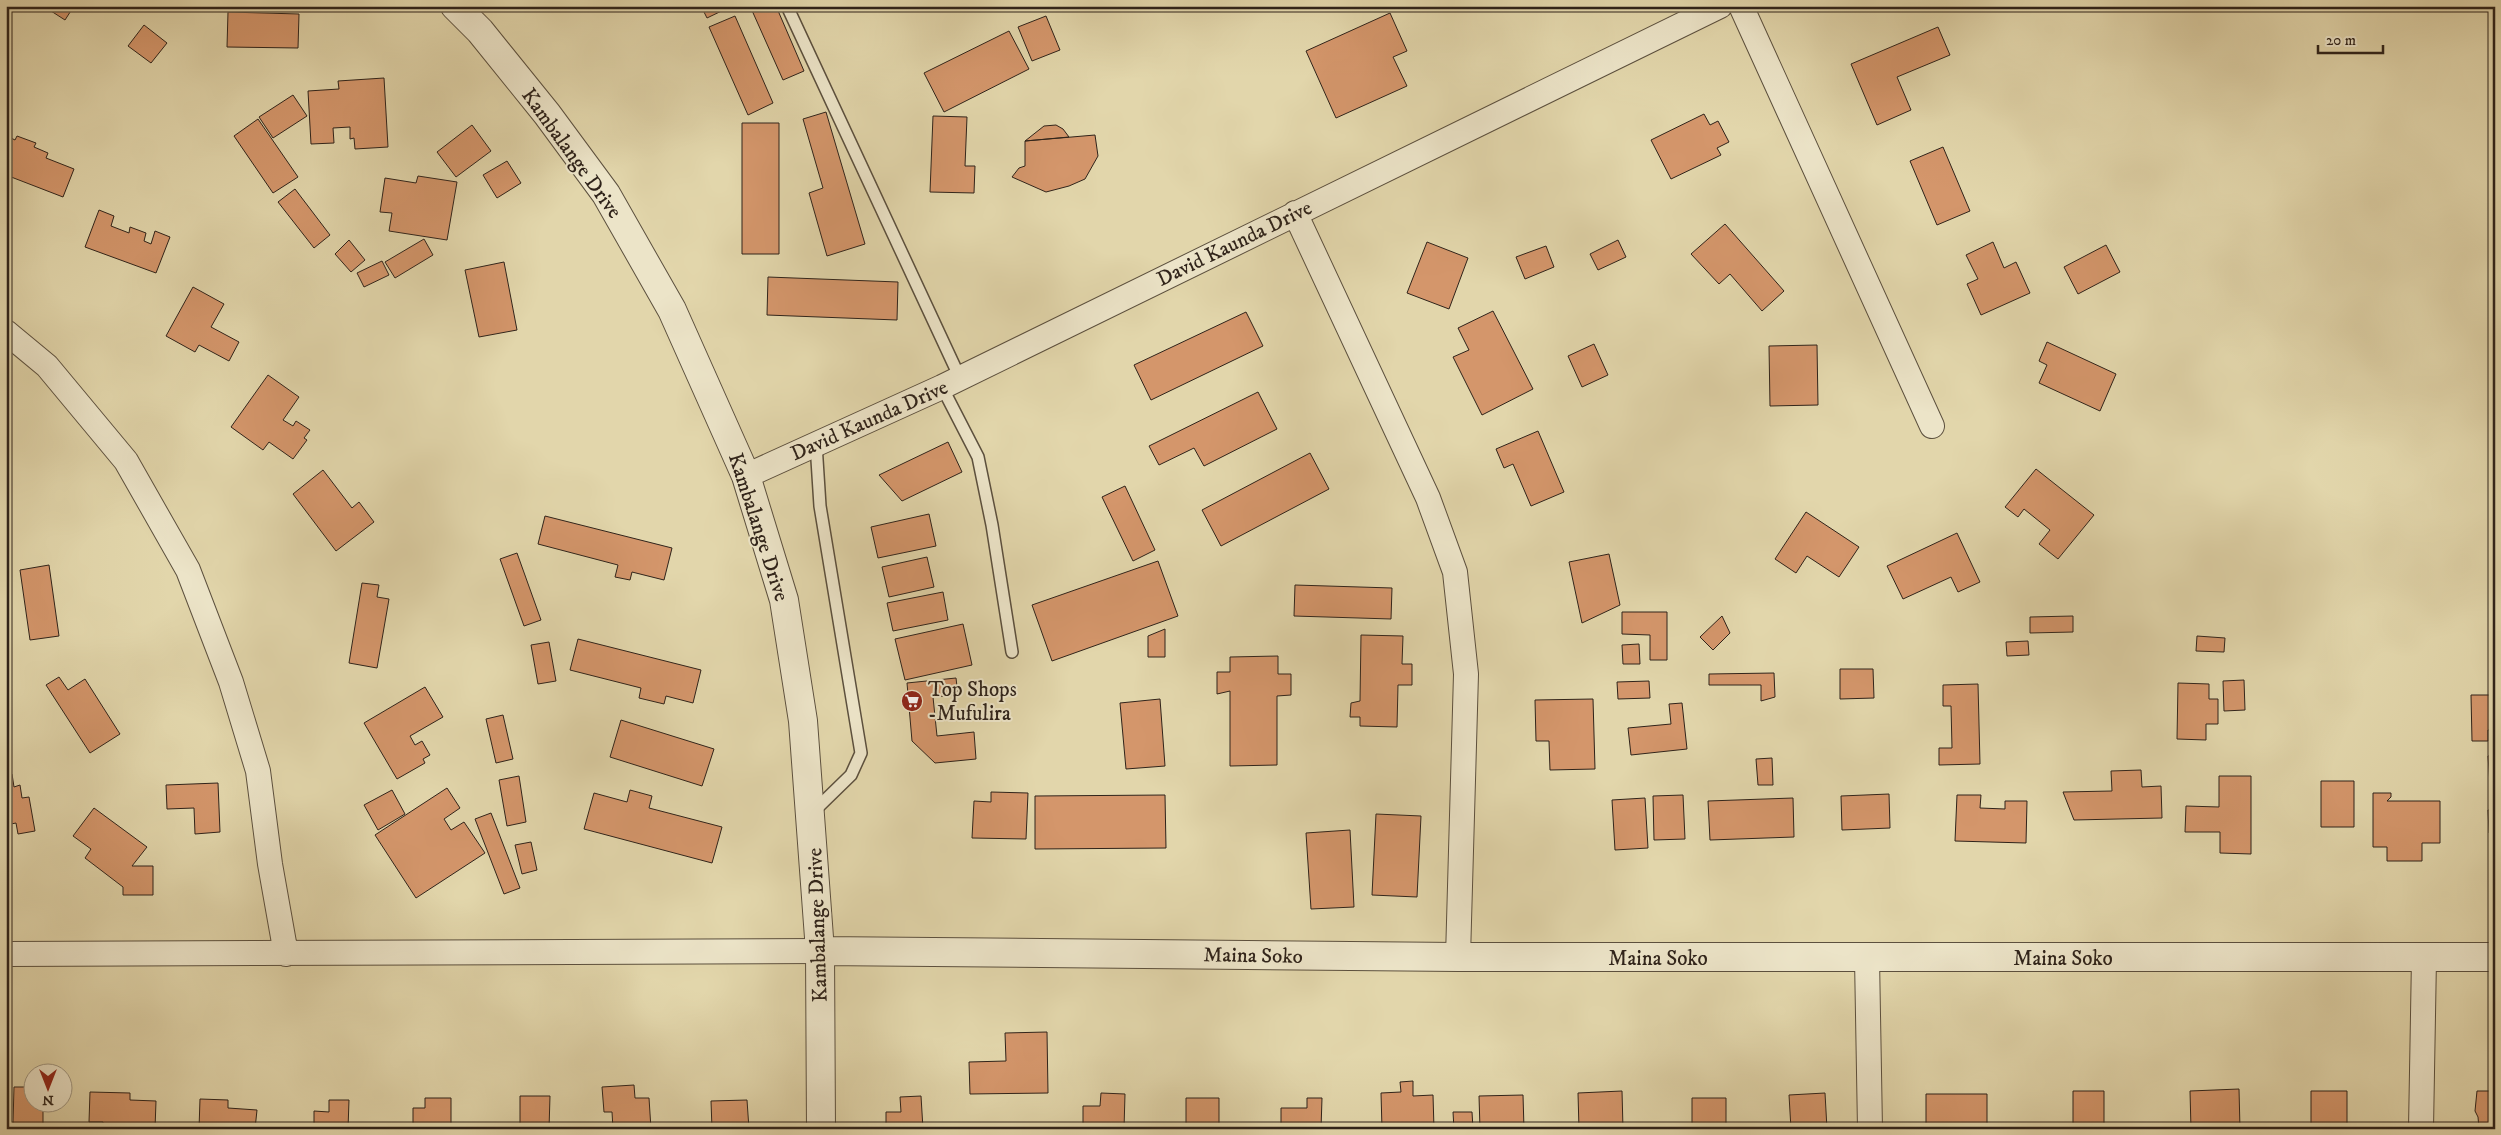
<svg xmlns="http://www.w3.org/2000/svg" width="2501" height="1135" font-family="'IM FELL DW Pica',serif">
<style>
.building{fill:#d4966b;stroke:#2f231a}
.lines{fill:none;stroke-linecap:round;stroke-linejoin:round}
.service-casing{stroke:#5c503e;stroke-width:14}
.minor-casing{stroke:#5c503e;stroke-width:26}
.tertiary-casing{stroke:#5c503e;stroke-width:30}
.service{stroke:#ece4c8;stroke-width:11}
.minor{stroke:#ece4c8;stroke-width:24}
.tertiary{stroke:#ece4c8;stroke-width:28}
.labels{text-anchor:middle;stroke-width:4;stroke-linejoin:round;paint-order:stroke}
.street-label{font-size:21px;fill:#2f231a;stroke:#ece4c8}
.poi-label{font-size:21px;fill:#2f231a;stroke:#ece4c8;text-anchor:start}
</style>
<rect width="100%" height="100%" fill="#e2d6ab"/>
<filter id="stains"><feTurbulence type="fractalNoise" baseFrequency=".004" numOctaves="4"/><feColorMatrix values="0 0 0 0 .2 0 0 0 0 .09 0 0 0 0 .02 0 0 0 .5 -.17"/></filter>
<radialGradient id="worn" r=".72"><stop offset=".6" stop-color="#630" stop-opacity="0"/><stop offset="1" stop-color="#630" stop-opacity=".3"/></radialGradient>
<path class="building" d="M55 6H74L65 20 51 11Z
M701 6H732L707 18Z
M750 6H776L804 71 783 80Z
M228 12 299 14 298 48 227 47Z
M1390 13 1407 51 1393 57 1407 86 1336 118 1306 51Z
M735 16 773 103 748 115 709 27Z
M1046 16 1060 50 1032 61 1018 27Z
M144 25 167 43 151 63 128 46Z
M1938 27 1950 55 1897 77 1911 110 1877 125 1851 64Z
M1009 31 1029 69 944 112 924 73Z
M384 78 388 147 355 149 354 138 350 139V127L333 128 334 143 311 144 308 91 339 89 338 81Z
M293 95 307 116 273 138 259 117Z
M826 112 865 244 827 256 809 193 823 188 803 119Z
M1704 114 1710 125 1718 121 1729 142 1717 148 1721 155 1671 179 1651 140Z
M933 116 967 117 965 166H975L974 193 930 192Z
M258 119 298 177 273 193 234 136Z
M742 123H779V254H742Z
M472 125 491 151 456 177 437 152Z
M1056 125 1063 129 1069 137 1025 141 1044 126Z
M1095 135 1098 156 1085 179 1069 186 1046 192 1012 177 1019 168 1025 166V141Z
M17 136 36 143 34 147 48 153 46 158 74 169 63 197 6 175V144L9 137 15 140Z
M1943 147 1970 211 1937 225 1910 161Z
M507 161 521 183 497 198 483 175Z
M418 176 457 182 447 240 389 231 392 213 380 212 385 178 416 183Z
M295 189 330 235 314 248 278 202Z
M99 210 114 216 111 226 129 233 130 227 146 233 144 241 151 244 155 231 170 237 156 273 85 247Z
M1725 224 1784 291 1762 311 1730 274 1719 284 1691 254Z
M424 239 433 255 395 278 385 262Z
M349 240 365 260 351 272 335 254Z
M1618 240 1626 257 1598 270 1590 254Z
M1427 242 1468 258 1449 309 1407 293Z
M1993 242 2004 268 2016 262 2030 293 1981 315 1967 284 1978 279 1966 255Z
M2106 245 2120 272 2078 294 2064 267Z
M1546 246 1554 267 1525 279 1516 257Z
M382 261 389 275 364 287 357 273Z
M504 262 517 330 479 337 465 270Z
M768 277 898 282 897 320 767 315Z
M193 287 224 304 211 327 239 342 229 361 199 345 195 352 166 336Z
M1493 311 1533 389 1482 415 1453 357 1469 350 1458 328Z
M1246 312 1263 346 1151 400 1134 365Z
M2047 342 2116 374 2100 411 2039 383 2047 365 2039 361Z
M1594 344 1608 375 1582 387 1568 356Z
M1817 345 1818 405 1770 406 1769 346Z
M268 375 299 397 283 420 293 426 296 421 310 430 304 438 307 440 293 459 269 442 263 450 231 427Z
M1258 392 1277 429 1204 466 1194 448 1159 465 1149 446Z
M1538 431 1564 492 1531 506 1513 464 1504 468 1496 449Z
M948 442 962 472 902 501 879 475Z
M1310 453 1329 489 1221 546 1202 510Z
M2036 469 2094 515 2058 559 2039 544 2050 530 2024 509 2018 517 2005 507Z
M323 470 352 508 359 502 374 522 336 551 293 494Z
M1125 486 1155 550 1133 561 1102 497Z
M1806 512 1859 547 1839 577 1807 556 1796 573 1775 559Z
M929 514 936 546 878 558 871 527Z
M545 516 672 548 664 580 632 572 630 580 615 577 618 565 538 544Z
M1957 533 1980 582 1958 592 1951 577 1903 599 1887 566Z
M517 553 541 620 524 626 500 559Z
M1609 554 1620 605 1582 623 1569 562Z
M927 557 934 587 889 597 882 567Z
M1158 561 1178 616 1052 661 1032 605Z
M49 565 59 636 30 640 20 570Z
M362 583 379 585 377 597 389 599 377 668 349 663Z
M1295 585 1392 588 1391 619 1294 616Z
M943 592 948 620 893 631 887 603Z
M1622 612H1667V660H1650V635L1622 634Z
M1722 616 1730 633 1713 650 1700 637Z
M2073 616V632L2030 633V617Z
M963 624 972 665 905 680 895 639Z
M1165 629V657H1148V636Z
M1361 635 1403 636 1402 664H1412V685H1398L1397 727 1360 726V717H1350L1351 703 1360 701Z
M2197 636 2225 638 2224 652 2196 651Z
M578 639 701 670 693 703 666 696 664 704 639 698 641 688 570 670Z
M2028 641 2029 655 2007 656 2006 642Z
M549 642 556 681 538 684 531 645Z
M1639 644 1640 664H1623L1622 645Z
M1278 656V674H1291V695L1277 696V765L1230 766V691L1217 694V672H1230V657Z
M1840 669H1873L1874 698 1840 699Z
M1774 673 1775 697 1761 701V685H1709V674Z
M59 677 68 690 85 679 120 734 90 753 46 685Z
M956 678 958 695 933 697 937 736 974 732 976 759 935 763 912 741 907 683Z
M2244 680 2245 710 2224 711 2223 681Z
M1649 681 1650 698 1618 699 1617 682Z
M2178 683 2209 684V699H2218V724H2206V740L2177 739Z
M1978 684 1980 764 1939 765V748H1952L1951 706H1943V685Z
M425 687 443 717 410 736 415 745 422 741 430 755 423 759 425 763 397 779 364 723Z
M2471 695H2495V730H2488V741H2472Z
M1160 699 1165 766 1126 769 1120 703Z
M1593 699 1595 769 1550 770 1549 741H1536L1535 700Z
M1682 703 1687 749 1631 755 1628 728 1671 724 1669 704Z
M503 715 513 759 496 763 486 719Z
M621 720 714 749 702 786 610 757Z
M2495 755V784L2490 785 2488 756Z
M1772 758 1773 785H1758L1756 759Z
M2141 770 2142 787 2161 786 2162 818 2074 820 2063 792 2112 791 2111 771Z
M12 774 14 787 20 785 22 798 29 797 35 831 18 834 16 823 6 825V775Z
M519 776 526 822 507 826 499 780Z
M2219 776H2251V854L2220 853V832H2185L2186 806 2219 807Z
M2321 781H2354V827H2321Z
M218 783 220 832 195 834 194 808 167 809 166 785Z
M447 788 460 808 444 819 451 830 464 822 485 853 416 898 375 835Z
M392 790 405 814 378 830 364 805Z
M630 790 652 796 649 808 722 827 712 863 584 829 594 793 627 802Z
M991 792 1028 793 1026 839 972 838 974 801 991 802Z
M2373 793H2391V797L2387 801H2440V843H2422V861H2387V847H2373Z
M1889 794 1890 828 1842 830 1841 796Z
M1165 795 1166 848 1035 849V796Z
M1683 795 1685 839 1654 840 1653 796Z
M1957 795H1981L1980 808 2005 809V801H2027L2026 843 1955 841Z
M1645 798 1648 848 1615 850 1612 800Z
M1793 798 1794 837 1710 840 1708 801Z
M94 808 147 847 132 866H153V895H123V887L85 858 91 849 73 836Z
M2488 810H2495V833H2489Z
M491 813 520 888 504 894 475 819Z
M1376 814 1421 816 1417 897 1372 895Z
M1350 830 1354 907 1311 909 1306 833Z
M531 842 537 870 522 874 515 845Z
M1047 1032 1048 1093 970 1094 969 1062 1006 1061 1005 1033Z
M1413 1081V1096L1433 1095 1434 1129H1382L1381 1093 1401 1092 1400 1082Z
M634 1085 635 1098H649L651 1129H613L612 1112H604L602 1087Z
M14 1087H32V1102H43V1129H6V1123H13Z
M2239 1089 2240 1129H2191L2190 1091Z
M1622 1091 1623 1129H1579L1578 1093Z
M2073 1091H2104V1129H2073Z
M2311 1091H2347V1129H2311Z
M2477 1091H2495V1129H2479L2478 1117 2475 1111Z
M90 1092 130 1093V1100L156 1101 155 1129H103V1122H89Z
M1101 1093 1125 1094 1124 1129H1083V1106H1100Z
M1825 1093 1827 1129H1791L1789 1095Z
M1926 1094H1987V1129H1926Z
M1523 1095 1524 1129H1480L1479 1096Z
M520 1096H550L549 1129H520Z
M921 1096 923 1129H886V1112H901L900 1097Z
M425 1098H451V1129H413V1108H425Z
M1186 1098H1219V1129H1186Z
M1307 1098H1322L1321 1129H1281V1108H1307Z
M1692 1098H1726V1129H1692Z
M200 1099 228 1100V1108L257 1110 255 1129H199Z
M329 1100H349L348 1129H314V1111L329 1112Z
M747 1100 749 1129H712L711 1101Z
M1453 1112H1472L1473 1129H1454Z"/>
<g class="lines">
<g class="service-casing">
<path id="service" d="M787 6 960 378
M942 387 978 457 992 525 1012 652
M812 813 851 775 861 753 820 506 816 444"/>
</g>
<g class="minor-casing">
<path id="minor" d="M1741 6 1932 426
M1295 213 1428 498 1455 572 1466 674 1458 957
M6 332 47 366 126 461 188 570 231 682 258 771 270 864 286 954
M746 476 942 387 1720 6
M6 954 820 951
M1867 958 1870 1129
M2421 1129 2424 958"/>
</g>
<g class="tertiary-casing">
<path id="tertiary" d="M455 6 480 31 547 114 606 194 672 310 746 476 784 600 803 721 820 951 821 1129
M820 951 1458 957H2495"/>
</g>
<use href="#service" class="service"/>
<use href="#minor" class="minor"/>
<use href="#tertiary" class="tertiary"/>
</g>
<defs>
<g id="supermarket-disc" transform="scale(1.125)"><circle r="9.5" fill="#8f2418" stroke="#ece4c8"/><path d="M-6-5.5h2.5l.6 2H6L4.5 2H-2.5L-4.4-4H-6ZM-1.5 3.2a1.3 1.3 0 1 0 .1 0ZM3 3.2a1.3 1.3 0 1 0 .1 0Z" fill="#fff"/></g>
</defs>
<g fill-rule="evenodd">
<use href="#supermarket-disc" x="912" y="701"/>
</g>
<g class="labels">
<g class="street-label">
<text transform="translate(572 153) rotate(54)" y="7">Kambalange Drive</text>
<text transform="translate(1234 243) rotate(-26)" y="7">David Kaunda Drive</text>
<text transform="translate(869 420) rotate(-24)" y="7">David Kaunda Drive</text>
<text transform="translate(759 527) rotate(72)" y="7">Kambalange Drive</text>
<text transform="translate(817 925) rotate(-92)" y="7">Kambalange Drive</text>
<text transform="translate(1253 955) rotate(1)" y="7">Maina Soko</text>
<text x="1658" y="965">Maina Soko</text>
<text x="2063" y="965">Maina Soko</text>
</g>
<g class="poi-label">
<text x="928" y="696">Top Shops<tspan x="928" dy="24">-Mufulira</tspan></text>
</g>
</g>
<rect width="2501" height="1135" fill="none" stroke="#e2d6ab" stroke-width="25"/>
<rect x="8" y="8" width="2486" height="1120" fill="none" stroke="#2f231a" stroke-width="2.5"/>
<rect x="12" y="12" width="2476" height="1110" fill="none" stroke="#2f231a"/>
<g transform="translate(48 1088) rotate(180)"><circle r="24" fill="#ece4c8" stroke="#a09782"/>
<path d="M0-4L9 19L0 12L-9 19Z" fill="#8f2418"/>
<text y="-8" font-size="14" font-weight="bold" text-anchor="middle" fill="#2f231a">N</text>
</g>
<path d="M2318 45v8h65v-8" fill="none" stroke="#2f231a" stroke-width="2.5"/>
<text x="2326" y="45" font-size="15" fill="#2f231a" stroke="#ece4c8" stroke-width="4" paint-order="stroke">20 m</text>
<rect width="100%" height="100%" filter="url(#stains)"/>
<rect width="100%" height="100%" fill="url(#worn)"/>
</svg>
